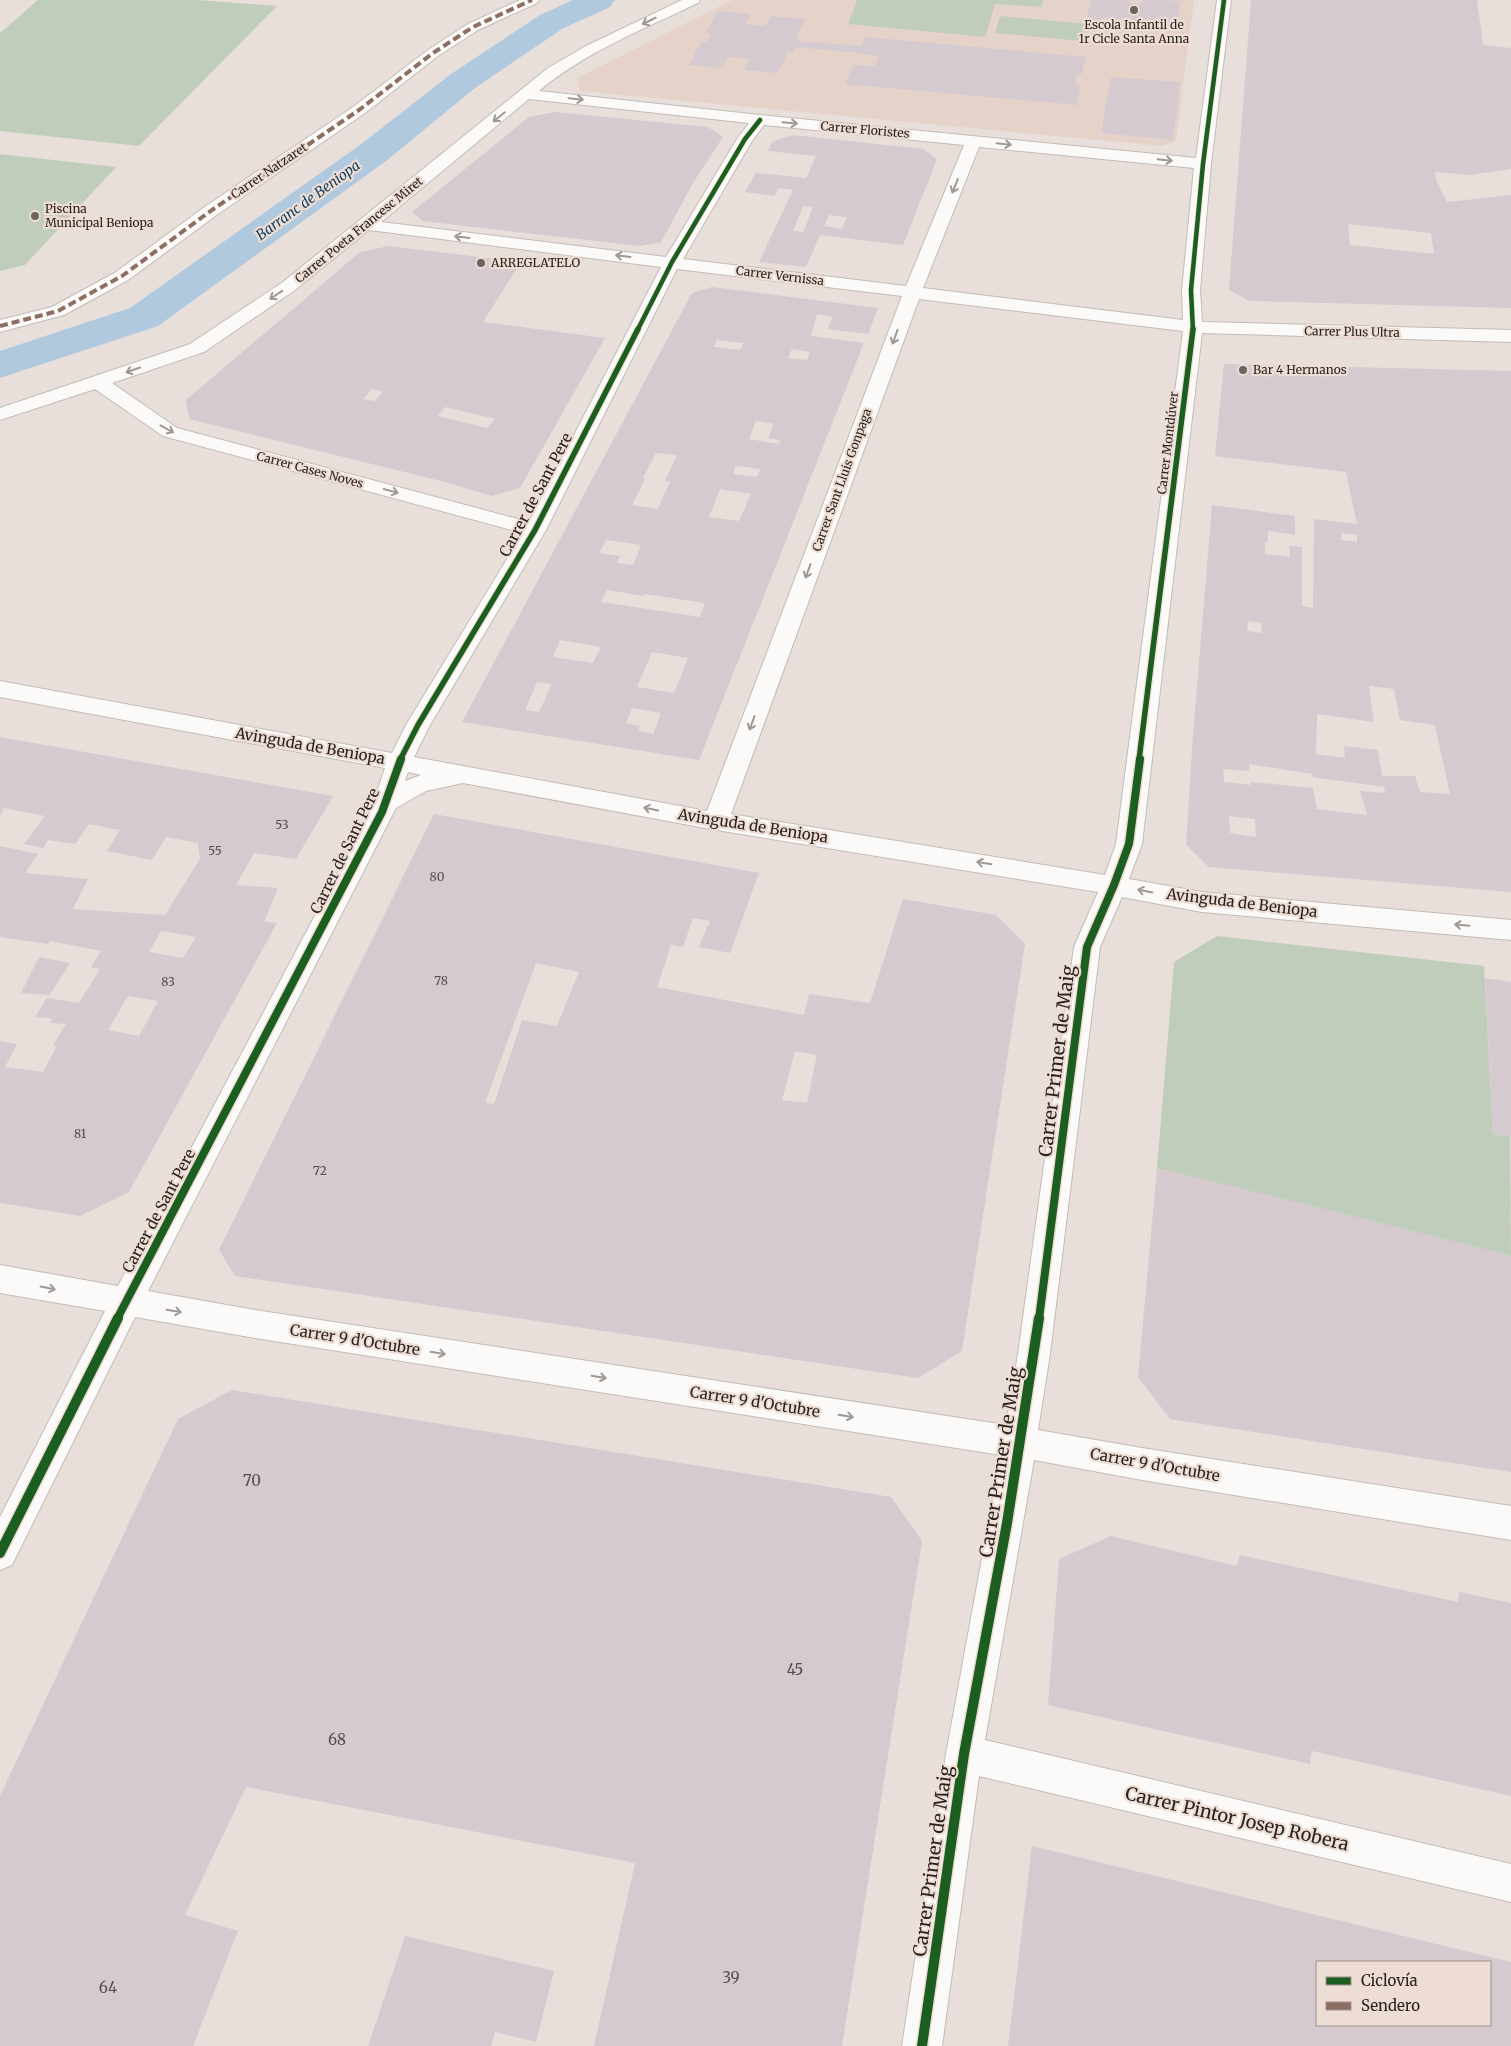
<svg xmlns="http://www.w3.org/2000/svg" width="1511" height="2046" font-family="Merriweather,serif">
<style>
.built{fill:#e5d3ca}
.green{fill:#c1cdbb}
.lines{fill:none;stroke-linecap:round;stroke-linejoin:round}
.canal{fill:#b1c9de;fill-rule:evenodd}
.building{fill:#d4cacf;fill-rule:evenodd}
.minor-casing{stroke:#c2bbb7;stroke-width:2}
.minor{fill:#fcfaf9;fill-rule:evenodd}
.quiet{stroke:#8d6e63;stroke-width:4;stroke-dasharray:8 4;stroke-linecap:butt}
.cycleway-far3-casing{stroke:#eeddd4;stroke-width:6}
.cycleway-far2-casing{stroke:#eeddd4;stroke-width:8}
.cycleway-far1-casing{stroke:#eeddd4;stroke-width:11}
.cycleway-casing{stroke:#eeddd4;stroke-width:13}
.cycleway-far3{stroke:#1b5e20;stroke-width:4.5}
.cycleway-far2{stroke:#1b5e20;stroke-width:5.5}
.cycleway-far1{stroke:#1b5e20;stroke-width:8}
.cycleway{stroke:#1b5e20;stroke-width:10}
.oneway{stroke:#9d9997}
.poi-dot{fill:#6b6460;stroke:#eeddd4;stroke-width:2}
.labels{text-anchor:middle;stroke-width:4.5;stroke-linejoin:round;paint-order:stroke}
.far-poi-label{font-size:12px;fill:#28221f;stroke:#eeddd4;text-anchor:start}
.far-street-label{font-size:12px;fill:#28221f;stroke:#eeddd4}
.number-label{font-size:12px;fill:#554e4d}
.far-water-label{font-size:14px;font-style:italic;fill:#113e5e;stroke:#eeddd4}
.street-label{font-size:15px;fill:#28221f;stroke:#eeddd4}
.near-number-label{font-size:15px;fill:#554e4d}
.near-street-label{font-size:18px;fill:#28221f;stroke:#eeddd4}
</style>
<rect width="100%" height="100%" fill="#e8dfda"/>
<path class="built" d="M732 0H1194L1176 141 1162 146 580 91 577 78Z"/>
<path class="green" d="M38 0H197L277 6 139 146 0 131V33Z
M857 0H1043L1042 7 995 4 985 37 848 24Z
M1000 16 1087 24 1083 41 995 33Z
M0 154 116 167 25 265 0 271Z
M1217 936 1484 966 1493 1134 1510 1136 1511 1256 1157 1168 1174 962Z"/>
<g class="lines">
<path class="canal" d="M573 0H615L610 7 562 29 475 88 386 161 158 326 0 378V351L130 308 360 145 451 74 540 15Z"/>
</g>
<path class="building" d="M1091 0H1130L1129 3 1141 4 1142 0 1189 1 1180 2 1177 25 1170 27 1161 23 1104 18 1099 20H1091L1087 17Z
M1251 0H1477L1483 45 1511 48V169L1470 175 1435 172 1437 183 1447 202 1511 195V308L1250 301 1229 290ZM1348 224 1431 233 1434 254 1350 245Z
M718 11 751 14 746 24 765 26 771 16 805 19 795 39H800L799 41 861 46 865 37 1086 57 1082 74 1077 73 1075 85H1080L1077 105 845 84 853 65 875 66 879 56 859 53 796 47 794 53 788 52 778 73 743 70 749 59 728 57 722 68 689 65 701 42H707L712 34 706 33Z
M1111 77 1180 82 1173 140 1101 133Z
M555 112 708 127 723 137 693 183 661 242 640 246 526 233 423 221 412 212 529 117Z
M793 135 923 149 937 159 903 245 820 235 806 267 759 262 793 190 779 188 774 196 745 192 756 173 806 178 816 156 768 151 773 141ZM803 206 813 207 803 232 793 231ZM829 215 847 217 842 229 824 226Z
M389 246 521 262 483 322 605 338 520 488 492 496 441 481 189 419 186 400 360 252ZM372 389 383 392 375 401 363 399ZM445 407 495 419 487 428 438 416Z
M712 287 878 308 868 334 828 329 833 317 817 314 811 336 864 343 699 760 462 722 692 293ZM717 340 744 343 740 350 714 347ZM792 349 810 352 807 360 788 358ZM756 421 774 424 768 438 780 440 779 444 749 439ZM656 453 677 455 665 481 670 482 658 509 632 505 645 479 643 478ZM736 466 761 469 757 477 733 474ZM720 489 751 494 739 521 709 517ZM606 540 641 545 633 565 617 563 620 556 599 553ZM607 590 644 596 645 594 705 603 700 617 601 602ZM560 640 601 647 593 663 553 657ZM652 652 688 658 674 693 637 687ZM537 682 552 684 539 712 525 710ZM632 708 661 713 653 734 638 731 640 726 626 723Z
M1224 364 1511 371V892L1209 867 1186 845 1193 735 1212 505 1295 516V535L1268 531V542H1265V554L1290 557 1289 546 1302 547V606L1313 608 1314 519 1357 524 1346 472 1215 456ZM1342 533 1357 535V542L1341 540ZM1248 621 1261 623 1262 633 1247 631ZM1369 686 1394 689 1400 720 1435 725 1450 794 1420 792 1415 776H1382L1378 750 1344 746 1345 758 1316 754 1317 714 1374 722ZM1249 764 1312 774V777L1384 787 1385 793 1360 791 1367 815 1317 809 1313 788 1251 782V785L1224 782 1223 769 1249 771ZM1229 816 1255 819 1256 837 1230 833Z
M0 737 333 796 296 859 254 853 236 885 278 888 264 922 277 923 129 1192 80 1216 0 1203V1041L17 1044 5 1067 43 1072 57 1046 53 1045 66 1024 50 1023 52 1018 35 1017 47 998 79 1003 100 969 91 967 101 951 50 941 48 944 0 937V846L38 854 25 873 88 879 73 909 165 915 200 859 198 843 166 837 152 860 107 851 120 830 89 824 75 844 48 840 43 848 24 844 45 816 4 808 0 815ZM161 931 196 937 183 958 149 952ZM128 996 158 1001 139 1036 108 1030Z
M434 814 759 873 730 953 699 947 710 921 693 918 683 947 671 945 657 987 804 1015 809 994 870 1003 903 899 996 915 1025 944 962 1351 918 1378 235 1276 219 1250ZM536 963 579 972 557 1026 522 1020 494 1104 485 1103ZM795 1051 817 1055 807 1103 782 1100Z
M39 957 70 963 50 995 21 993Z
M1485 978 1511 982V1136L1493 1134Z
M1157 1168 1511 1256V1472L1170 1419 1138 1377Z
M232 1390 891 1497 922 1541 842 2046H594L635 1863 246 1787 185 1915 238 1931 193 2046H0V1796L178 1419Z
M1111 1536 1237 1566 1240 1555 1458 1602 1459 1592 1511 1603V1796L1312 1751 1310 1764 1048 1705 1059 1559Z
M1032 1846 1511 1962V2046H1008ZM1317 1962H1490V2025H1317Z
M405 1936 554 1971 536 2042 495 2032 491 2046H368Z"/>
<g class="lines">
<g class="minor-casing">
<path id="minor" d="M520 0H539L537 3 478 30 438 56 365 113 218 214 128 280 64 315 0 332V320L52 307 116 272 206 206 353 107 428 50 468 24Z
M682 0H700L698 3C644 29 585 52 539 91L760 115 1196 158 1217 0H1231L1211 164 1200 290 1202 322 1511 330V342L1202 333 1142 844 1129 879 1202 892 1511 920V940L1202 912 1122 897 1100 947 1050 1354 1038 1430 1142 1448 1511 1506V1540L1142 1480 1034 1460 985 1740 1511 1864V1902L979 1776 942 2046H902L946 1754 1001 1455 255 1338 135 1317 12 1565 0 1570V1517L105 1311 0 1293V1265L118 1286 370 812 385 768 0 697V681L392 753 406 725 523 533 163 436 95 389 0 420V408L190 344 283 282 548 68 586 46ZM529 99 749 123 737 139 666 257 381 222ZM764 125 964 145 906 286 683 259 752 141ZM979 147 1194 168 1182 290 1183 320 923 288ZM369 230 661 267 529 522 177 428 112 383 204 352 295 290ZM677 269 902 296 707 811 414 757 430 725 546 530ZM919 299 1183 331 1116 844 1105 875 731 814ZM408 772 421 775 405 781ZM463 783 716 830 1098 892 1074 947 1018 1354 1006 1425 255 1310 148 1291 396 808 426 791Z"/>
</g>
<use href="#minor" class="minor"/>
<path class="quiet" d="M0 326 58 311 122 276 212 210 359 110 433 53 473 27 532 0"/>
<g class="cycleway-far3-casing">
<path id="cycleway-far3" d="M637 331 672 262 745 139 760 120
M1193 331 1191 290 1203 164 1224 0"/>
</g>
<g class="cycleway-far2-casing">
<path id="cycleway-far2" d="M400 760 418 725 535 530 638 329
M1139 760 1193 329"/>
</g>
<g class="cycleway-far1-casing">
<path id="cycleway-far1" d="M117 1319 382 812 401 759
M1039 1319 1087 947 1114 885 1129 844 1140 759"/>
</g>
<g class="cycleway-casing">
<path id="cycleway" d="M0 1553 118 1318
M922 2046 964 1754 1007 1523 1039 1318"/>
</g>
<use href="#cycleway-far3" class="cycleway-far3"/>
<use href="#cycleway-far2" class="cycleway-far2"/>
<use href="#cycleway-far1" class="cycleway-far1"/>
<use href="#cycleway" class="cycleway"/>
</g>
<defs><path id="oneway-shaft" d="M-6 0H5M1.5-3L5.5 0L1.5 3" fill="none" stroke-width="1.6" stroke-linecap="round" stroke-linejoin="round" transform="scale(1.25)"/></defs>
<g class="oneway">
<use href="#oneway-shaft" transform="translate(649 21) rotate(154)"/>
<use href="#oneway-shaft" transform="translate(576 99) rotate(6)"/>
<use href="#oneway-shaft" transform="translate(499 117) rotate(141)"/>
<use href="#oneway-shaft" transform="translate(790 123) rotate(5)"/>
<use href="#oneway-shaft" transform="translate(1004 144) rotate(6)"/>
<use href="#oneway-shaft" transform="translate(1165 160) rotate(6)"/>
<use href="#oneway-shaft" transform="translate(955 186) rotate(112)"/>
<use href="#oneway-shaft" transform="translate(462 237) rotate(-173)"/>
<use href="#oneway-shaft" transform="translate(623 256) rotate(-173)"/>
<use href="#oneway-shaft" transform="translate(276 295) rotate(146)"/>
<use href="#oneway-shaft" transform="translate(895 337) rotate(110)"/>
<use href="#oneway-shaft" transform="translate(133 370) rotate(161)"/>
<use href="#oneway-shaft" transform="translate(167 429) rotate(29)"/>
<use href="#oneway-shaft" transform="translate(391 491) rotate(15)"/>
<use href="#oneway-shaft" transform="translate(808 571) rotate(110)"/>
<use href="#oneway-shaft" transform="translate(752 723) rotate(110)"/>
<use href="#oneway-shaft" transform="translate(651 809) rotate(-169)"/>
<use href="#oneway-shaft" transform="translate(984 863) rotate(-171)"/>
<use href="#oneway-shaft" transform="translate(1145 891) rotate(-169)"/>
<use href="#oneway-shaft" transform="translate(1462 925) rotate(-175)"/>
<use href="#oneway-shaft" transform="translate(48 1288) rotate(11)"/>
<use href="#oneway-shaft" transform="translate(174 1311) rotate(10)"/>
<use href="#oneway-shaft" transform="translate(438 1353) rotate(9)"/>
<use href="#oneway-shaft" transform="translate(599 1377) rotate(9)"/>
<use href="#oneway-shaft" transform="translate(846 1416) rotate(9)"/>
</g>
<g class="poi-dot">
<circle cx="1134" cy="10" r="5"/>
<circle cx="35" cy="216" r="5"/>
<circle cx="481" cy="263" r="5"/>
<circle cx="1243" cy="370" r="5"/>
</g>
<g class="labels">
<g class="far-poi-label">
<text x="1134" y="29" text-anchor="middle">Escola Infantil de<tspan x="1134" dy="14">1r Cicle Santa Anna</tspan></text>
<text x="45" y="213">Piscina<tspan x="45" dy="14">Municipal Beniopa</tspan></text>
<text x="491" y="267">ARREGLATELO</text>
<text x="1253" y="374">Bar 4 Hermanos</text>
</g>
<g class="far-street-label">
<text transform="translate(865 130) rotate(5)" y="4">Carrer Floristes</text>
<text transform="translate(269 171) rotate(-34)" y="4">Carrer Natzaret</text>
<text transform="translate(359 230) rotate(-39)" y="4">Carrer Poeta Francesc Miret</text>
<text transform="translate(780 276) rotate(7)" y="4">Carrer Vernissa</text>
<text transform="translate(1352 332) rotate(1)" y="4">Carrer Plus Ultra</text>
<text transform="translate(1168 443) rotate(-83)" y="4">Carrer Montdúver</text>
<text transform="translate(310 470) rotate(15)" y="4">Carrer Cases Noves</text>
<text transform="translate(842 480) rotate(-70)" y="4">Carrer Sant Lluis Gonpaga</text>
</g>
<g class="number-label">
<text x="282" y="829">53</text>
<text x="215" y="855">55</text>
<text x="437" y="881">80</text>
<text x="441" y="985">78</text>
<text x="168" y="986">83</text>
<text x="80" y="1138">81</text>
<text x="320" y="1175">72</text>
</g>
<g class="far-water-label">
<text transform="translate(308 200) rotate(-36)" y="5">Barranc de Beniopa</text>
</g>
<g class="street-label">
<text transform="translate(536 495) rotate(-62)" y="5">Carrer de Sant Pere</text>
<text transform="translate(310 746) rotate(10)" y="5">Avinguda de Beniopa</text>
<text transform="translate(753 826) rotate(9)" y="5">Avinguda de Beniopa</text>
<text transform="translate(345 851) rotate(-64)" y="5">Carrer de Sant Pere</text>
<text transform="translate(1242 903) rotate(7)" y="5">Avinguda de Beniopa</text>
<text transform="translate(159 1211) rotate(-62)" y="5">Carrer de Sant Pere</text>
<text transform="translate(355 1340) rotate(9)" y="5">Carrer 9 d'Octubre</text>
<text transform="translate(755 1402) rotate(9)" y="5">Carrer 9 d'Octubre</text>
<text transform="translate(1155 1465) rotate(10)" y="5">Carrer 9 d'Octubre</text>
</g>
<g class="near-number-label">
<text x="252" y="1486">70</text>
<text x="795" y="1675">45</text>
<text x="337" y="1745">68</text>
<text x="731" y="1983">39</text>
<text x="108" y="1993">64</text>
</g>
<g class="near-street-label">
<text transform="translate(1057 1061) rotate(-83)" y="6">Carrer Primer de Maig</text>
<text transform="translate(1001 1462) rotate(-81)" y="6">Carrer Primer de Maig</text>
<text transform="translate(1237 1819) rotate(13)" y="6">Carrer Pintor Josep Robera</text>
<text transform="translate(933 1861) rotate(-82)" y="6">Carrer Primer de Maig</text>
</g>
</g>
<rect x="1316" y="1961" width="175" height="65" fill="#eeddd4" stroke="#9f928c"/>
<rect x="1326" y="1977" width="25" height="8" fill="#1b5e20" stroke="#9f928c"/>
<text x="1361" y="1986" font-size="15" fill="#28221f">Ciclovía</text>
<rect x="1326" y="2002" width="25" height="8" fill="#8d6e63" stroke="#9f928c"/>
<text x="1361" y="2011" font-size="15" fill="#28221f">Sendero</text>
</svg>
